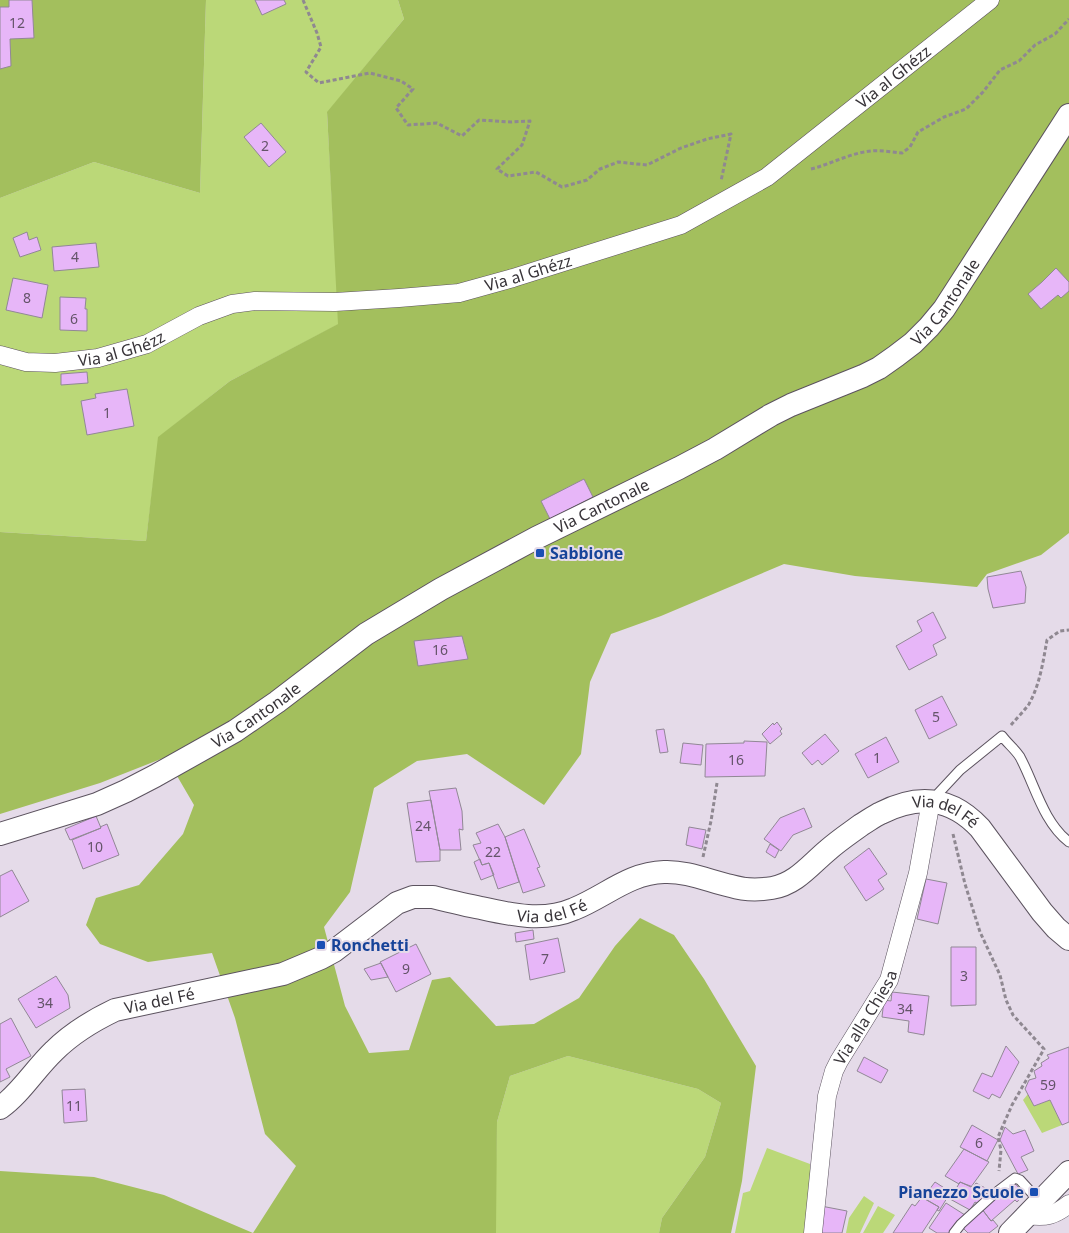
<svg xmlns="http://www.w3.org/2000/svg" width="1069" height="1233" font-family="'Noto Sans',sans-serif">
<style>
.green{fill:#bbd878}
.forest{fill:#a3bf5d}
.building{fill:#e7b6f8;stroke:#918895}
.lines{fill:none;stroke-linecap:round;stroke-linejoin:round}
.service-casing{stroke:#5c535f;stroke-width:11}
.minor-casing{stroke:#5c535f;stroke-width:19}
.tertiary-casing{stroke:#5c535f;stroke-width:24}
.path{stroke:#8f8891;stroke-width:3;stroke-dasharray:4 2.5;stroke-linecap:butt}
.service{stroke:#fff;stroke-width:9}
.minor{stroke:#fff;stroke-width:18}
.tertiary{stroke:#fff;stroke-width:22}
.transit-dot{fill:#1a4fb4;stroke:#e5dbe9;stroke-width:2}
.labels{text-anchor:middle;stroke-width:4;stroke-linejoin:round;paint-order:stroke}
.number-label{font-size:14px;fill:#645469}
.street-label{font-size:16px;fill:#383439;stroke:#e5dbe9}
.transit-label{font-size:16px;font-weight:bold;fill:#164399;stroke:#e5dbe9;text-anchor:start}
</style>
<rect width="100%" height="100%" fill="#e5dbe9"/>
<path class="green" d="M206 0H398L404 19 327 113 339 324 230 381 159 437 146 541 0 532V198L94 162 200 193Z
M568 1056 698 1089 721 1103 705 1157 662 1218 659 1233H494L497 1122 510 1076Z
M1028 1094 1034 1106 1050 1100 1062 1125 1042 1133 1023 1100Z
M767 1148 810 1164V1195L807 1233H735L743 1193 750 1191Z
M864 1196 874 1203 860 1233H846L849 1218Z
M878 1206 895 1215 883 1233H863Z"/>
<path class="forest" d="M0 0H206L200 193 94 162 0 198Z
M398 0H1069V533L1041 555 987 574 977 587 855 576 784 564 661 616 611 634 590 682 581 754 544 805 467 754 417 761 374 788 350 892 324 927 345 1006 369 1053 409 1050 432 980 450 977 496 1026 534 1024 579 998 615 946 640 918 674 935 704 979 756 1066 742 1181 731 1233H659L662 1218 705 1157 721 1103 698 1089 568 1056 510 1076 497 1122 496 1233H0V1171L94 1177 164 1195 253 1233 296 1166 265 1134 235 1018 212 953 148 962 100 944 86 925 96 898 139 885 183 834 194 805 166 757 100 783 0 814V532L146 541 158 437 230 381 338 324 327 112 404 19Z"/>
<path class="building" d="M9 0H32L34 38 10 39 11 66 0 69V7H9Z
M255 0H284L286 4 262 15Z
M261 123 286 152 269 167 244 137Z
M27 232 29 240 37 237 41 250 20 257 13 238Z
M96 243 99 267 54 271 52 247Z
M1056 268 1069 282V291L1061 298 1058 295 1041 309 1028 294 1042 282Z
M13 278 48 285 42 318 6 310Z
M60 297 86 298 85 309H87V331L60 330Z
M87 372 88 383 61 385V374Z
M127 389 134 426 87 435 81 401 96 398 95 394Z
M584 479 593 497 550 519 541 501Z
M1021 571 1026 587 1025 603 993 608 988 589 987 577Z
M933 612 946 638 933 645 937 655 909 670 896 646 922 631 917 621Z
M462 636 468 659 418 666 414 641Z
M942 696 957 725 929 739 915 710Z
M777 722 782 729 780 731 782 734 770 744 762 734 773 723 774 725Z
M664 729 668 752 660 753 656 730Z
M825 734 839 751 822 765 818 760 812 765 802 753Z
M886 737 899 762 868 778 855 754Z
M744 741 767 742 765 776 705 777 706 744 744 743Z
M683 743 703 745 701 765 680 763Z
M456 788 462 811 463 830 459 829 461 850H440L429 791Z
M431 800 440 850V861L416 862 407 803Z
M804 808 812 827 793 835 781 851 764 839 780 818Z
M96 816 101 828 70 840 65 829Z
M107 824 119 855 83 869 72 840 101 828 100 827Z
M498 824 505 837 519 882 498 889 489 863 482 865 473 845 481 843 476 833Z
M689 827 706 830 702 849 686 845Z
M524 829 540 867 537 868 545 886 523 893 505 837Z
M770 844 779 850 775 858 766 852Z
M869 848 887 874 878 880 884 889 866 901 844 867Z
M480 859 482 865 489 863 494 875 481 880 474 862Z
M12 870 29 901 0 917V876Z
M926 879 947 883 938 924 917 919Z
M533 930 534 939 516 942 515 933Z
M558 938 565 972 530 980 525 945Z
M416 944 431 974 396 992 380 962Z
M951 947H976V1005L951 1006Z
M381 963 388 977 371 980 364 969Z
M56 976 68 995 70 1008 36 1028 18 999Z
M892 992 929 996 924 1035 908 1032 909 1021 882 1017 884 1000 891 1001Z
M11 1018 31 1056 6 1069 10 1077 0 1082V1024Z
M1006 1046 1019 1062 1000 1098 992 1094 989 1099 973 1091 982 1073 992 1077Z
M1069 1047V1122L1062 1125 1050 1100 1034 1106 1025 1089 1029 1080 1036 1078 1034 1071 1042 1066 1041 1063 1049 1058 1047 1055Z
M864 1057 888 1070 881 1083 857 1071Z
M85 1089 87 1121 64 1123 62 1090Z
M972 1125 998 1140 987 1161 960 1147Z
M1005 1127 1013 1134 1025 1130 1034 1151 1021 1157 1028 1170 1018 1174 1000 1140Z
M964 1149 989 1162 971 1187 960 1182 959 1184 945 1176Z
M1013 1181 1024 1194 1017 1202 1015 1200 991 1221 981 1208Z
M935 1182 949 1191 945 1197 947 1198 939 1211 937 1210 939 1207 923 1198Z
M960 1182 973 1187 976 1183 989 1190 980 1205 975 1202 970 1210 950 1199Z
M922 1197 939 1207 922 1233H893L912 1204 915 1206Z
M946 1203 965 1215 952 1233H937L929 1228Z
M821 1206 847 1211 842 1233H816Z
M982 1209 991 1221 993 1220 998 1226 989 1233H968L961 1226Z"/>
<g class="lines">
<g class="service-casing">
<path id="service" d="M933 799 960 770 1002 736C1007 743 1015 749 1020 757 1035 785 1043 822 1069 842
M954 1233 961 1224 994 1194 1015 1178 1020 1180 1040 1202"/>
</g>
<g class="minor-casing">
<g id="minor">
<path id="s1" d="M0 355 26 362 55 363 98 358 147 344 199 316 232 304 255 301 335 302 399 298 459 293 513 278 681 225 767 177 990 0"/>
<path d="M1028 1215C1046 1218 1055 1215 1069 1204"/>
<path id="s2" d="M813 1233 827 1096 834 1071 839 1061 889 980 918 873 931 801"/>
</g>
</g>
<g class="tertiary-casing">
<g id="tertiary">
<path id="s3" d="M0 834 97 804 126 791 155 776 235 731 277 702 366 634 441 589 536 538 679 468 715 449 771 415 791 405 863 376 879 368 896 356 913 343 929 327 944 309 1069 115"/>
<path id="s4" d="M0 1108C21 1093 35 1069 54 1051 72 1033 92 1021 115 1010L283 974 321 958 334 951 397 903 413 897H433C449 901 465 905 481 908 512 915 544 922 574 909 606 896 629 873 664 872 687 871 709 881 731 886 744 890 759 890 772 888 796 884 810 865 828 850 838 841 850 833 861 825 868 821 874 816 881 813 918 794 951 797 980 828L1042 912 1056 928 1069 939"/>
<path d="M1010 1233 1069 1172"/>
</g>
</g>
<path class="path" d="M303 0 317 33 321 47 306 72 319 83 370 73 401 81 413 89 396 108 408 125 437 123 462 136 479 120 511 122 530 121 522 145 497 169 508 176 536 172 562 187 587 180 600 169 618 162 647 165 681 148 707 139 731 134 721 181
M811 169C831 164 850 153 871 151 881 150 892 152 902 153L910 147 918 132 944 117 966 109 983 92 1000 70 1019 61 1035 45 1055 34 1069 19
M1011 725C1017 718 1024 711 1029 704 1040 684 1043 662 1047 640L1060 631 1069 630
M953 834 965 884 980 932 1000 975 1006 1000 1013 1015 1044 1049 1012 1105 998 1137 1001 1150 999 1171
M703 857 711 821 717 783"/>
<use href="#service" class="service"/>
<use href="#minor" class="minor"/>
<use href="#tertiary" class="tertiary"/>
</g>
<g class="transit-dot">
<rect x="535" y="548" width="10" height="10" rx="2.5"/>
<rect x="316" y="940" width="10" height="10" rx="2.5"/>
<rect x="1029" y="1187" width="10" height="10" rx="2.5"/>
</g>
<g class="labels">
<g class="number-label">
<text x="17" y="28">12</text>
<text x="265" y="151">2</text>
<text x="75" y="262">4</text>
<text x="27" y="303">8</text>
<text x="74" y="324">6</text>
<text x="107" y="418">1</text>
<text x="440" y="655">16</text>
<text x="936" y="722">5</text>
<text x="877" y="763">1</text>
<text x="736" y="765">16</text>
<text x="423" y="831">24</text>
<text x="95" y="852">10</text>
<text x="493" y="857">22</text>
<text x="545" y="964">7</text>
<text x="406" y="974">9</text>
<text x="964" y="981">3</text>
<text x="45" y="1008">34</text>
<text x="905" y="1014">34</text>
<text x="1048" y="1090">59</text>
<text x="74" y="1111">11</text>
<text x="979" y="1148">6</text>
</g>
<g class="street-label">
<text dy="6" stroke="none"><textPath href="#s1" startOffset="964">Via al Ghézz</textPath></text>
<text dy="6" stroke="none"><textPath href="#s1" startOffset="544">Via al Ghézz</textPath></text>
<text dy="6" stroke="none"><textPath href="#s3" startOffset="1094">Via Cantonale</textPath></text>
<text dy="6" stroke="none"><textPath href="#s1" startOffset="124">Via al Ghézz</textPath></text>
<text dy="6" stroke="none"><textPath href="#s3" startOffset="689">Via Cantonale</textPath></text>
<text dy="6" stroke="none"><textPath href="#s3" startOffset="284">Via Cantonale</textPath></text>
<text dy="6" stroke="none"><textPath href="#s4" startOffset="1051">Via del Fé</textPath></text>
<text dy="6" stroke="none"><textPath href="#s4" startOffset="618">Via del Fé</textPath></text>
<text dy="6" stroke="none"><textPath href="#s4" startOffset="198">Via del Fé</textPath></text>
<text dy="6" stroke="none"><textPath href="#s2" startOffset="226">Via alla Chiesa</textPath></text>
</g>
<g class="transit-label">
<text x="550" y="559">Sabbione</text>
<text x="331" y="951">Ronchetti</text>
<text x="1024" y="1198" text-anchor="end">Pianezzo Scuole</text>
</g>
</g>
</svg>
